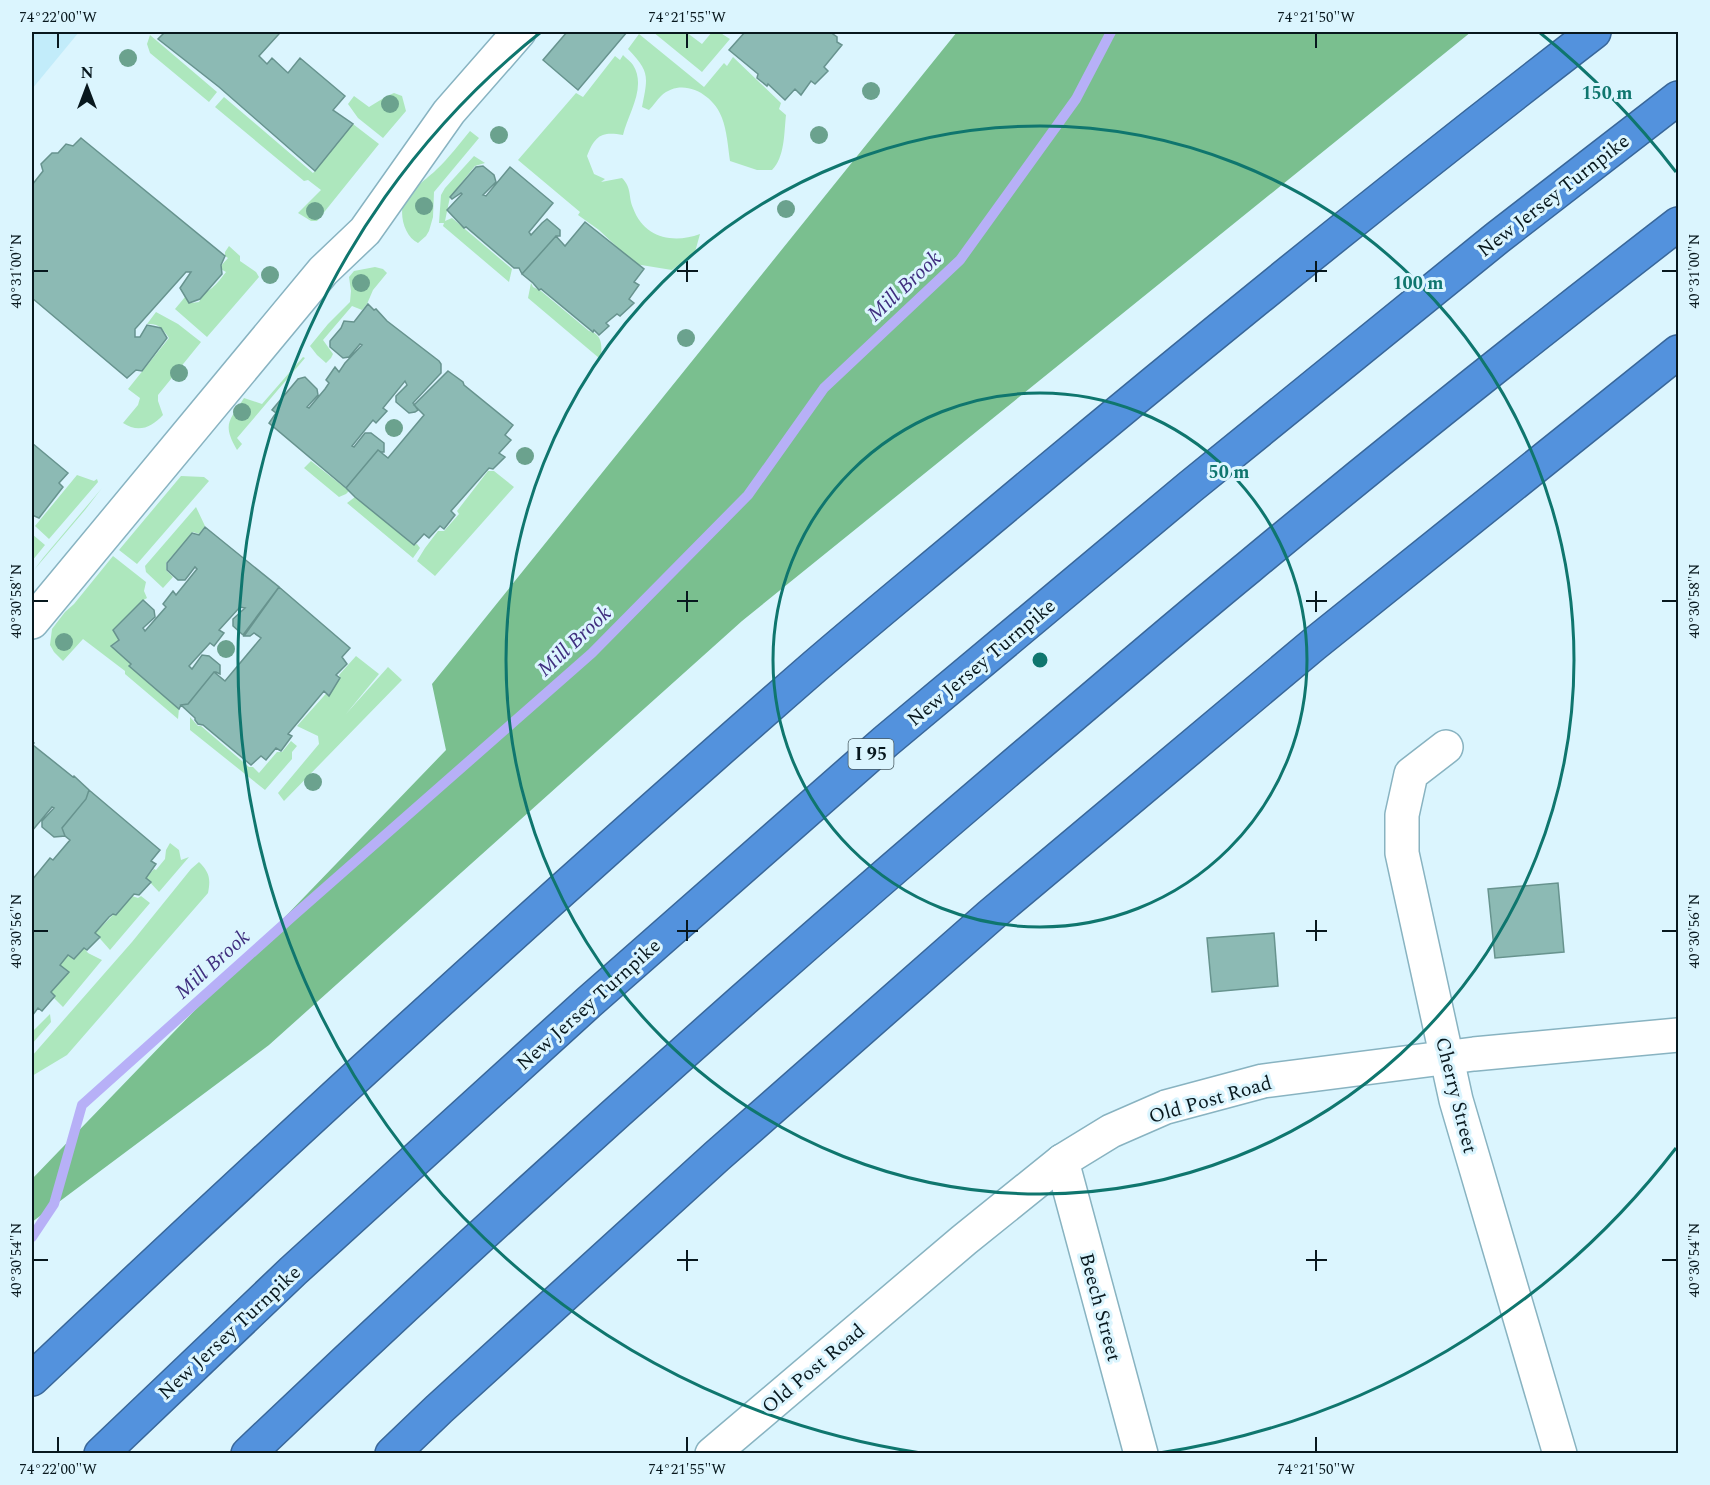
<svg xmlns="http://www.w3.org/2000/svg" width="1710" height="1485" font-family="Spectral,serif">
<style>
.built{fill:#c2ecfa}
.green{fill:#ade7bd}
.forest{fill:#7abf8f}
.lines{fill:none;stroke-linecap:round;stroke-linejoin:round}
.stream{stroke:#b7b0f7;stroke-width:10}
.building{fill:#8cbab4;stroke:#67938e;stroke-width:1.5}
.minor-casing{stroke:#88b3c1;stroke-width:36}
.tertiary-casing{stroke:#88b3c1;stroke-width:36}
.motorway-casing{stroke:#39679a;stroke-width:36}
.minor{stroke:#fff;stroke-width:33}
.tertiary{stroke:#fff;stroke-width:33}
.motorway{stroke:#5392dd;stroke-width:33}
.tree{fill:#6ba28e}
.ticks{fill:none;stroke:#08181e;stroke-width:2}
.ring{fill:none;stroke:#0f766e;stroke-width:3}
.labels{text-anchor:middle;stroke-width:6;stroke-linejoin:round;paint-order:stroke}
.shield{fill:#dbf5fe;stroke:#475a61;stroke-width:1.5}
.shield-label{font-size:18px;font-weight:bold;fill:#08181e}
.street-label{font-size:20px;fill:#08181e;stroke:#dbf5fe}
.water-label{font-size:21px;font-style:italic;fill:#402f7f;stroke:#dbf5fe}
.centre{fill:#0f766e;stroke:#dbf5fe;stroke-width:3}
.ring-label{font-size:18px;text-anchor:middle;font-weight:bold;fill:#0f766e;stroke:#dbf5fe;stroke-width:6;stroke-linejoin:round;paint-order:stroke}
.neatline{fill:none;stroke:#08181e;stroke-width:2}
.ticks-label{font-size:15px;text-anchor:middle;fill:#08181e}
</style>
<rect width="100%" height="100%" fill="#dbf5fe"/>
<path class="built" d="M32 32H79L32 89Z"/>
<path class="green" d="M653 32H686L702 44 712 32H719L730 39 702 72Z
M639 34 704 87 724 63 727 66 733 57 781 103 779 109 786 115C784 133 785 157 772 170H757L730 161C728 147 727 131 722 118 714 95 683 76 661 96 657 100 653 106 649 110L642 107C648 76 650 72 628 49Z
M150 35 217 92 209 102 150 53 147 44Z
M623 55C626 58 631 62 633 65 647 87 628 114 623 135 601 131 595 136 587 156L594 174 605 179 601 182 622 178C632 188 628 196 633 208 644 238 673 244 700 234L695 252 672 270 635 264 599 230 578 215 580 212 518 160 576 93 583 97 615 56 620 60Z
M394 93 402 96 406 111 383 138 358 118 348 104 354 96 369 107 387 96Z
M224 97 313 173 353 124 379 144 317 221H311L298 213 321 190 308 180 304 181 215 107Z
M470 131 479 138 434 192 433 217 429 231 426 236 418 243C404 236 398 213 405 198 410 191 429 177 436 170 449 158 459 144 470 131Z
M474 156 485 163 475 166 450 197 445 221 452 218 512 269 509 282 443 226 444 223H439L441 195 445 188Z
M229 246 240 256V261L256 272 259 277 207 337 175 309 185 297 191 303 199 302C204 293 205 293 212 288 217 284 222 277 226 272L219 268 228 258 225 256V252Z
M375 267 383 269 387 273 373 290 367 304 362 310 352 306 323 340 333 354 331 358 326 363 317 355 310 346 328 324 350 302 351 291 349 277 354 271Z
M531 283 533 287 541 291 589 331C602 334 602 345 601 356L599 358 528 298Z
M156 312 178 324 201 342 158 395V401L163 415C151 428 138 433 123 423L138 405 140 398 128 389 169 338C163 329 159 323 147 324Z
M303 357 305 358 237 438 242 444 237 450C222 424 229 421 244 398L262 404Z
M311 461 349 491 346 494 339 497 304 468Z
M488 471H494L514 487 435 576 417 561 425 548 438 531H444L459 514 457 511Z
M77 475 94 481 97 479 98 482 49 539 35 526Z
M181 476 204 477 209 481 137 564 119 550Z
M102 488 85 510 34 570 43 558Z
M355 497 414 545 417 544 420 548 413 558 347 503Z
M196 507 205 526 199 534 193 532 166 563V570L173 577 163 588 146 572 145 566Z
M32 534 45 545 32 561Z
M113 556 146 582 144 591 147 598 142 601 113 630 119 640 111 646 131 664 129 666 179 709 178 719 125 674V671L83 639 63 661 54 652 50 645 52 629 65 612 74 604Z
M356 656 379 674 346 714 388 667 402 680 284 801 278 793 319 744 318 736 297 726 340 678 339 675Z
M190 717 198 726H201L249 767H253L259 773 277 752H282L291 741 297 746 292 752V759L265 790 190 730Z
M170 843 179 850 181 860 189 857 159 892 146 878 154 869 156 870 165 859 166 850Z
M199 862C209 872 211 878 208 893L67 1055 32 1076V1056L132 942 191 869Z
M132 896 138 898 141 896 150 903 110 950 95 933Z
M84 948 88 953 102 960 63 1007 54 998 55 996 51 992 68 973 60 965 68 955 74 959Z
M50 1014 51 1022 32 1044V1032Z"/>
<path class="forest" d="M957 32H1471L742 621 269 1045 32 1222V1179L446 750 432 684Z"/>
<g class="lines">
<path class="stream" d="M32 1237 54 1204 82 1105 293 916 592 653 748 495 824 388 960 260 1076 99 1111 32"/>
</g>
<path class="building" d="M165 32H276L279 34 259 56 267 64 272 58 288 73 300 58 345 96 333 110 353 124 315 171 219 87 158 39Z
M567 32H627L578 90 543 60Z
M745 32H830L837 37V42L842 45 824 67 828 71 815 84 811 81 801 95 795 89 785 100 768 84 767 86 757 78 758 74 729 50Z
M81 138 225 256 221 265 222 274 200 299 189 303 180 288 191 272H186L135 329V337H140L147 325 161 328 167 338 142 371 136 370 127 378 32 298V185L43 171 41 164 52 153H58L66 144 73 146Z
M483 166 494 175 496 182 483 195 486 196 510 167 553 203 529 232 531 235 542 223 547 219 560 230V236H556L522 274 519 268H514L466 227 464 228 447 210 462 194 461 193 452 199 450 197 476 167Z
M585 222 644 269 634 282 639 285 629 299 634 303 620 316 617 314 606 323 609 326 599 335 594 330 593 332 541 289 539 290 533 283 522 274 556 236 565 246Z
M368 304 374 310 376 309 387 321 439 361 441 364V373L413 403 418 410 415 412 409 413 396 402V396L407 385 405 381 383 408 387 411 376 423 373 420 352 446 354 447 365 433H371L384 443V452H381L378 450 346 488 269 423 276 413 272 410 298 379 305 377 317 389 318 395 307 407 309 408 325 389 329 383 326 380 335 367 339 372 345 363 362 345 360 344 349 357 343 358 330 347V341L341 328 344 321 354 322Z
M448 371 463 382 464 385 513 425 505 435 511 440 499 453 505 457 493 469 489 468 451 511 455 515 444 529 440 526 429 538 424 534 414 545 355 497 346 488 378 450 388 458 424 415 414 405Z
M32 443 68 473 59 483 63 487 39 518 32 515Z
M205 527 279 587 243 635 233 626V619L245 608 240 607 219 630 224 633 214 646 210 643 189 666 192 669 202 655 209 656 220 665V674L216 672H214L188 704 181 705 179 709 129 666 131 664 111 646 119 640 113 630 143 600 154 610 155 617 143 628 145 631 166 607 163 604 173 591 176 595 197 569 195 567 185 580H178L167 570V563L192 533 199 535Z
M279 587 350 648 342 657 347 664 336 675 340 678 329 696 324 691 288 734 292 736 281 751 276 748 266 760 261 756 251 765 203 725 198 724 195 720V718L181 705 188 704 214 672 225 681 261 638 254 633 250 636H244Z
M32 741 34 743 33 745 73 777 74 776 89 790 86 799 62 828 65 836 54 837 42 827V821L54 808 52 807 32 831Z
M89 790 160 850 151 861 156 864 146 878 151 882 139 895 134 894 116 915 113 914 109 917 95 933 100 937 87 950 84 948 74 959 68 955 60 965 69 972 51 992 55 996 42 1011 38 1008 32 1016V880L50 858 53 860 70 840 65 836 62 828 86 799Z
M1558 883 1564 952 1495 958 1488 889Z
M1274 933 1278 986 1212 992 1207 938Z"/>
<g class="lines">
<g class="minor-casing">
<path id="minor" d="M32 622 323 271 365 231 449 112 519 32
M1446 747 1411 774 1402 815V853L1456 1100 1560 1454
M1062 1161 1141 1454"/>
</g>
<g class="tertiary-casing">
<path id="tertiary" d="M712 1454 964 1240 1062 1161 1111 1131 1166 1107 1263 1081 1474 1054 1678 1035"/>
</g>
<g class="motorway-casing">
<path id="motorway" d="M32 1379C288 1137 548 899 814 667 872 617 931 569 989 520 1188 353 1389 190 1594 32
M101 1454 293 1271 589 1002 886 741 1190 487 1497 238 1678 98
M248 1454C509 1205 778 965 1053 732 1118 677 1183 621 1249 567 1390 450 1533 336 1678 224
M392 1454 439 1409 717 1156 991 915 1313 645 1678 352"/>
</g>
<use href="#minor" class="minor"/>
<use href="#tertiary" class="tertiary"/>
<use href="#motorway" class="motorway"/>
</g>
<g class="tree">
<circle cx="128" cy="58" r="9"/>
<circle cx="871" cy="91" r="9"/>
<circle cx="390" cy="104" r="9"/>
<circle cx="499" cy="135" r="9"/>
<circle cx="819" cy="135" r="9"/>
<circle cx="424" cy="206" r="9"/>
<circle cx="786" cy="209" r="9"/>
<circle cx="315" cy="211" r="9"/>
<circle cx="270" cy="275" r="9"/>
<circle cx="361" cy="283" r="9"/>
<circle cx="686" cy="338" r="9"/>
<circle cx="179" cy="373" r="9"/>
<circle cx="242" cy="412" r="9"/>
<circle cx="394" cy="428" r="9"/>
<circle cx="525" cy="456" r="9"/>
<circle cx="64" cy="642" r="9"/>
<circle cx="226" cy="649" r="9"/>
<circle cx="313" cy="782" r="9"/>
</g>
<path class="ticks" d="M58 33V48M687 33V48M1316 33V48M687 261V282M1316 261V282M33 271H48M677 271H698M1306 271H1327M1662 271H1677M687 591V612M1316 591V612M33 601H48M677 601H698M1306 601H1327M1662 601H1677M687 920V941M1316 920V941M33 931H48M677 931H698M1306 931H1327M1662 931H1677M687 1250V1271M1316 1250V1271M33 1260H48M677 1260H698M1306 1260H1327M1662 1260H1677M58 1437V1452M687 1437V1452M1316 1437V1452"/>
<g class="ring">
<circle cx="1040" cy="660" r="267"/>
<circle cx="1040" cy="660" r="534"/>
<path d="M1676 1148A802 802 0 0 1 1159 1453M921 1453A802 802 0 0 1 541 32M1539 32A802 802 0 0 1 1676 172"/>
</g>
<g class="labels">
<rect class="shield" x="848.5" y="739" width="45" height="30" rx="4.5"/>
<g class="shield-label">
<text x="871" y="760">I 95</text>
</g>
<g class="street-label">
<text transform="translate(1553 195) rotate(-38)" y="7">New Jersey Turnpike</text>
<text transform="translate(981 662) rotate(-40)" y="7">New Jersey Turnpike</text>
<text transform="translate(588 1004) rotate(-42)" y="7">New Jersey Turnpike</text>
<text transform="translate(1457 1095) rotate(76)" y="7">Cherry Street</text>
<text transform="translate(1210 1099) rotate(-16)" y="7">Old Post Road</text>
<text transform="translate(1101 1307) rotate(75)" y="7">Beech Street</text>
<text transform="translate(229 1332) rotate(-43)" y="7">New Jersey Turnpike</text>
<text transform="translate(813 1368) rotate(-40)" y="7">Old Post Road</text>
</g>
<g class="water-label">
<text transform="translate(904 286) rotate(-43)" y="7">Mill Brook</text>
<text transform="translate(574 641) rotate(-43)" y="7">Mill Brook</text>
<text transform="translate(212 964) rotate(-42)" y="7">Mill Brook</text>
</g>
</g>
<circle cx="1040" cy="660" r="9" class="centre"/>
<g class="ring-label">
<text x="1607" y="99">150 m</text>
<text x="1418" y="289">100 m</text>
<text x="1229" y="478">50 m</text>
</g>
<rect width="1710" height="1485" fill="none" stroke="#dbf5fe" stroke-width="66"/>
<g transform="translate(87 87)" stroke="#dbf5fe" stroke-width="4.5" paint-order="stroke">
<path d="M0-4.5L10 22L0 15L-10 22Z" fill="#08181e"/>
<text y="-9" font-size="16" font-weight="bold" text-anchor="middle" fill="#08181e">N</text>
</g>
<rect x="33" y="33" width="1644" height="1419" class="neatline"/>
<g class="ticks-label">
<text x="58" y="22">74°22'00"W</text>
<text x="687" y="22">74°21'55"W</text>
<text x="1316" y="22">74°21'50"W</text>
<text transform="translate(16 271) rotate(-90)" y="5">40°31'00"N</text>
<text transform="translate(1694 271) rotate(-90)" y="5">40°31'00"N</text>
<text transform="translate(16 601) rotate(-90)" y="5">40°30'58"N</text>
<text transform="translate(1694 601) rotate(-90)" y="5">40°30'58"N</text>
<text transform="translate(16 931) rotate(-90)" y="5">40°30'56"N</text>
<text transform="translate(1694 931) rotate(-90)" y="5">40°30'56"N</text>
<text transform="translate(16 1260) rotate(-90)" y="5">40°30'54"N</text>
<text transform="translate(1694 1260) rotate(-90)" y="5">40°30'54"N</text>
<text x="58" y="1474">74°22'00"W</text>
<text x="687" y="1474">74°21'55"W</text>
<text x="1316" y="1474">74°21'50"W</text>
</g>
</svg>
